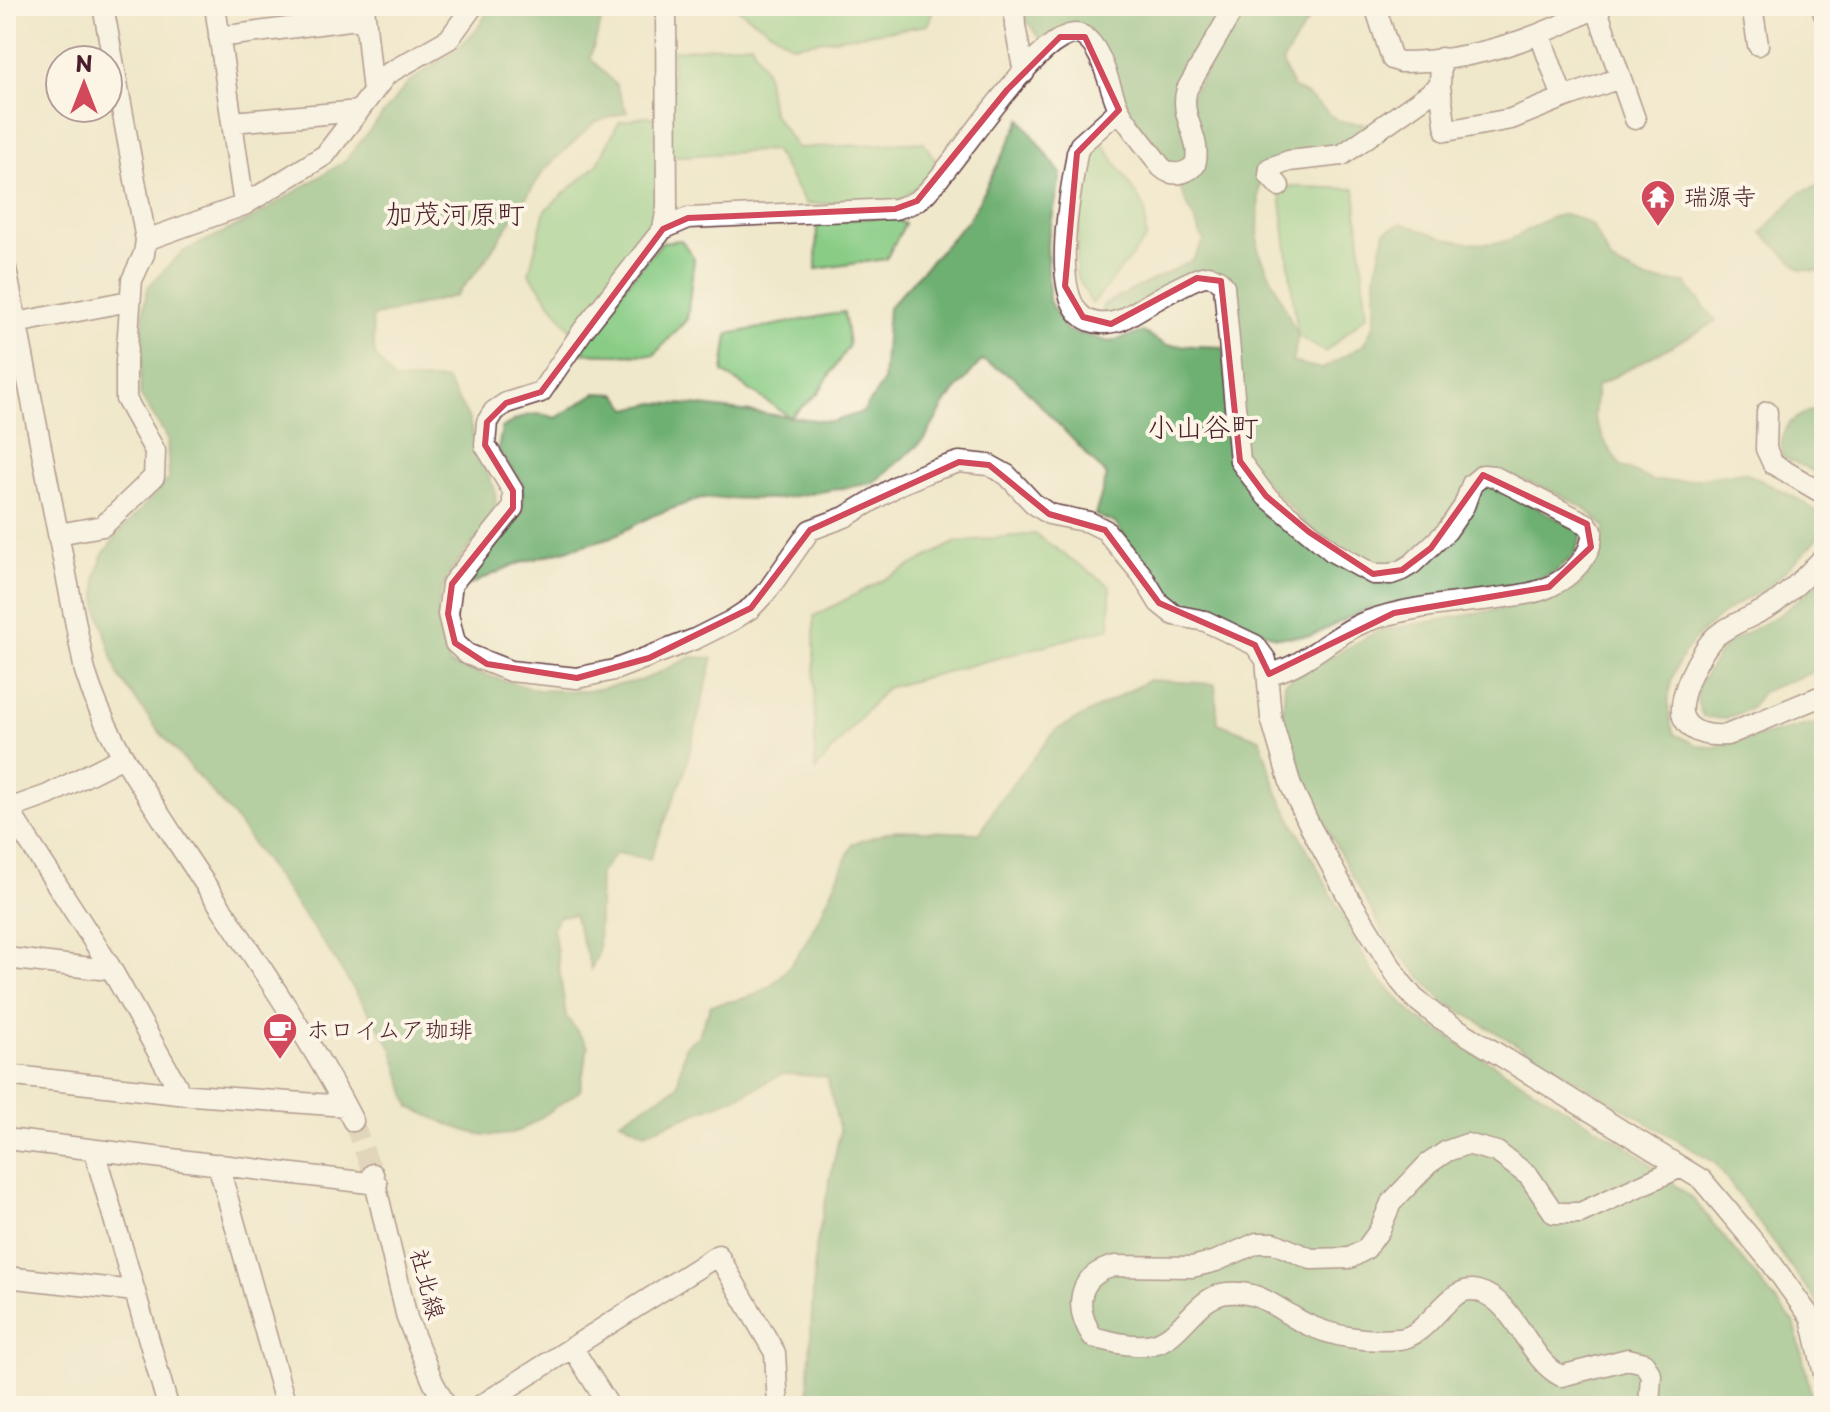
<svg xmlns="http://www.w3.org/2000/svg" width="1830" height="1412" font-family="'Playpen Sans','Klee One',sans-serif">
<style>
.green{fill:#88cc85;stroke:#697658;stroke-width:2}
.forest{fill:#6eb072;stroke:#5c684e;stroke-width:2}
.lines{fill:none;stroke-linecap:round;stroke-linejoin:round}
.minor-tunnel{stroke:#cfc0ab;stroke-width:20;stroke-dasharray:20 10;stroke-linecap:butt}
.minor-casing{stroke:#633d43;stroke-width:23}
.minor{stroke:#fff;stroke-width:20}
.marked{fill:none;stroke:#d1495b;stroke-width:6;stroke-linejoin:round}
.labels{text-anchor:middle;stroke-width:8;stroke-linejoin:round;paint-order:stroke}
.poi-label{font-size:24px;fill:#4a1f2b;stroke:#fcf5e5;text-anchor:start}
.street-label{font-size:24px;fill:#4a1f2b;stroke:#fcf5e5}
.quarter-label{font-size:28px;fill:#4a1f2b;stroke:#fcf5e5}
</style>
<rect width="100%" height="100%" fill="#fcf5e5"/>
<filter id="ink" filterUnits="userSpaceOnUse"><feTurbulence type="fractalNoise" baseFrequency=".0125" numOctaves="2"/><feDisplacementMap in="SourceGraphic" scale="16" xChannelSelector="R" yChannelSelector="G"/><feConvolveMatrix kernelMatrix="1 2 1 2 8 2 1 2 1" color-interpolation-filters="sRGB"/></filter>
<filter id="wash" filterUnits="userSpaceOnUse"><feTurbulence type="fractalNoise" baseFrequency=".006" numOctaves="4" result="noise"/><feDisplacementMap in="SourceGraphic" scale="32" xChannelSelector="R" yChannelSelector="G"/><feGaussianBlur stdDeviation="1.8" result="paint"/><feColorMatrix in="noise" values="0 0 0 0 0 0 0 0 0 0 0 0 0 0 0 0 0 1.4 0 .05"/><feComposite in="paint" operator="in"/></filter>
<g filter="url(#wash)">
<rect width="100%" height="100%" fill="#f0e8cb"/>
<path class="green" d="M733 6H934L928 25 792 45Z
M751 43 766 72 772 112 797 148 923 142 940 167 899 202 806 204 774 150 667 157 673 51Z
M648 116 658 119 657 222 572 332 529 273 545 210 597 165 619 122Z
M1101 140 1145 208 1146 239 1092 304 1076 274 1083 153Z
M1279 186 1355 189 1367 315 1325 352 1298 336Z
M892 217 905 224 886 259 816 269 817 221Z
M681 240 694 258 687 319 654 355 569 353 662 242Z
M844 312 849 345 818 393 790 417 723 372 728 334Z
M1035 534 1110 586V628L886 688 815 770 814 616 956 542Z"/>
<path class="forest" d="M491 6H606L590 58 616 85 627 112 595 122 545 169 480 268 455 296 372 317 375 355 394 380H446L468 417 478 453 495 490 496 517C469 548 429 583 439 629 442 641 446 653 450 665L538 690 587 691 643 680 691 657 713 658 685 771 650 859 616 853 600 873 598 954 591 969 574 915 559 916 553 926 566 1016 588 1046 580 1091C562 1102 546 1115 528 1126 490 1150 446 1123 410 1107L392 1048 327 948 232 815 156 728 118 675 98 609 96 577 103 554 118 534 169 479 167 437 140 395 144 306 148 287 182 252 249 220 345 161 408 83 455 50 476 31Z
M1025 6H1229L1184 87 1193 157 1175 169 1125 107 1088 30C1069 24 1058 29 1042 41L1026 20Z
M1247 6H1317L1282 63 1293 87 1310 97 1338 121 1375 126 1342 148 1264 166 1259 190 1258 249 1298 336 1292 362 1322 369 1363 345 1375 323V276L1385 231 1402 223C1433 235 1466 248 1500 242 1523 239 1545 212 1569 215 1576 216 1585 222 1592 225L1612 263 1647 280 1686 283 1716 322 1597 386 1594 418 1607 446 1621 466 1653 481H1681L1744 472 1804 502 1824 519C1822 539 1807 550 1793 563 1784 571 1776 581 1766 588 1756 595 1744 599 1734 606 1688 638 1655 677 1674 734L1699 746 1715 747 1811 724 1824 727V1312L1715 1163 1442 1000 1388 941 1336 846 1303 775 1283 714 1285 682 1378 631 1506 608 1579 586 1594 565 1605 528C1579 496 1534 484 1496 472L1443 525 1403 560 1386 568 1374 566 1312 530 1244 460 1226 276 1123 315 1100 314 1104 304 1193 260 1204 241 1178 184 1195 174 1188 100Z
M1021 119 1061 174 1047 244 1049 301 1066 330 1110 342 1143 332 1166 345 1223 347 1237 462 1263 498 1392 579 1485 480 1580 531 1581 537 1574 555 1554 573 1522 585 1365 610 1311 636 1276 637 1236 620 1175 608 1115 523 1095 515 1107 476 1015 378 982 360 946 402 924 440 873 483 777 499 701 498 652 516 612 537 513 565 470 585 475 573 523 510 522 483 498 450 502 428C519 417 535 409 556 418L596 393 617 394 628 409 655 403 693 405 832 422 863 412 883 383 888 308 970 218Z
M1824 183V272L1800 269 1762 233 1799 193Z
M1824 405V477L1782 456C1778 422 1796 417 1824 405Z
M1824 578V668L1763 691 1750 709 1724 719 1703 717 1697 701 1698 686 1725 645 1782 613Z
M1149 680 1215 684 1218 723 1260 739 1278 794 1373 973 1416 1017 1633 1150 1694 1200 1795 1325 1814 1406H810L808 1394 815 1251 840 1132 827 1077 782 1074 744 1094 645 1133 620 1121 677 1087 685 1046 698 1036 711 1005C727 1002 745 1000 759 993 802 972 834 884 853 843L896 830 980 833 1001 798 1056 730Z"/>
</g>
<g filter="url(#ink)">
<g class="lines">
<path class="minor-tunnel" d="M353 1121 372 1171"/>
<g class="minor-casing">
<path id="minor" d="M103 6 146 240
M215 6 244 205
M364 6 373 92
M666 6 667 207 663 229 584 329 541 392 506 403 494 411 487 422 485 445 513 491V508L452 584 448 614 455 643 467 654 510 671 577 678 614 670 695 639 731 621 751 608 768 590 810 530 845 517 900 484 931 471 959 462 989 465 1007 475 1033 503 1049 514 1089 522 1105 530 1142 575 1159 603 1174 615 1205 621 1255 645 1266 660 1271 718 1291 786 1311 828 1346 893 1400 981 1414 998 1438 1017 1702 1180 1770 1261 1811 1318 1824 1374
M1014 6 1015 26 1024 73
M1375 6 1392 59 1401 62C1468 62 1540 39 1598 6
M1752 6 1758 45
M1822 6 1824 14
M1596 7 1635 119
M219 37 365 18
M1440 86 1446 131 1511 119 1563 98 1540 35
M1563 98 1620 78
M1119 110 1080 145 1077 153C1071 195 1036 347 1121 320 1138 311 1194 275 1208 276 1216 277 1220 280 1224 286L1240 461 1266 496 1333 552 1373 574H1391L1402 570 1412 564 1447 531 1464 506 1472 484 1483 475 1493 476 1587 524 1592 531C1594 554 1570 577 1551 586 1533 595 1511 596 1491 599 1449 604 1405 607 1365 622 1332 635 1305 667 1269 674
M232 122 359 111
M1279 186 1269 175 1270 168 1289 161 1342 155 1440 86 1441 58
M663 229 688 218 895 209C902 207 911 205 918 200 949 179 1044 15 1083 36 1102 47 1109 87 1118 107 1126 124 1149 149 1161 167 1172 177 1184 175 1195 165 1203 138 1178 117 1187 89L1235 6
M6 269 85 671C105 736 138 780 174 837 234 929 303 1024 353 1121
M6 325 129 301
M1767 412 1766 449 1773 464 1824 494
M58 534 103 526 154 477 155 451 126 399V361L132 280 144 254 146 240 244 205 325 155 387 74 449 39 473 6
M1824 557C1809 573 1792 590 1775 603 1757 616 1733 622 1716 636 1701 649 1674 701 1684 719 1692 735 1711 736 1727 735L1824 695
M6 806 109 965 177 1086 178 1094
M6 810 48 795 123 757
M6 958 100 969 109 965
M6 1075 178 1094 345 1106
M6 1139 377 1184
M94 1150 168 1406
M218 1164 286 1406
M373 1174 407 1318 433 1382 446 1406
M6 1277 135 1291
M572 1347 609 1406
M480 1406 718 1255 775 1353 778 1406
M1649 1406 1651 1375 1644 1363 1628 1359 1561 1376C1527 1359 1516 1301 1478 1291 1448 1282 1431 1336 1399 1339 1368 1342 1332 1337 1304 1323 1276 1309 1262 1290 1227 1293 1195 1297 1183 1337 1153 1344 1134 1348 1112 1342 1093 1337 1073 1307 1077 1275 1115 1266L1192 1267 1216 1261 1257 1243H1274L1311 1259 1350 1258 1366 1249 1379 1231 1391 1203 1428 1164 1447 1151 1467 1144 1497 1152 1529 1176 1554 1213H1580L1681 1167"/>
</g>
<use href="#minor" class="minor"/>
</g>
</g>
<path d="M0 0H1830V1412H0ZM1060 37H1085L1119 110 1077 153 1065 286 1083 317 1111 324 1197 278 1221 281 1240 461 1266 496 1309 532 1373 574 1402 570 1431 548 1483 475 1587 524 1591 547 1549 587 1394 613 1269 674 1255 645 1159 603 1105 530 1049 514 989 465 959 462 810 530 751 608 649 658 577 678 487 664 455 643 448 614 452 584 513 508V491L485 445 487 422 506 403 541 392 663 229 688 218 895 209 917 201 1007 90Z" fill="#f0e8cb" fill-opacity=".55" fill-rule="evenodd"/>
<path class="marked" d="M1060 37H1085L1119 110 1077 153 1065 286 1083 317 1111 324 1197 278 1221 281 1240 461 1266 496 1309 532 1373 574 1402 570 1431 548 1483 475 1587 524 1591 547 1549 587 1394 613 1269 674 1255 645 1159 603 1105 530 1049 514 989 465 959 462 810 530 751 608 649 658 577 678 487 664 455 643 448 614 452 584 513 508V491L485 445 487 422 506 403 541 392 663 229 688 218 895 209 917 201 1007 90Z"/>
<defs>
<g id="temple-pin" transform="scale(1.8)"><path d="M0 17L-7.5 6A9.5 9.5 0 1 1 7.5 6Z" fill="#d1495b" stroke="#fcf5e5"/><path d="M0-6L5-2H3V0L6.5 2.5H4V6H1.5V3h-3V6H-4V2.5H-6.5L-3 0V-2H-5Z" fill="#fff"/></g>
<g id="cafe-pin" transform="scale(1.8)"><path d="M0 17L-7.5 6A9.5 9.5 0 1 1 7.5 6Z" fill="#d1495b" stroke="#fcf5e5"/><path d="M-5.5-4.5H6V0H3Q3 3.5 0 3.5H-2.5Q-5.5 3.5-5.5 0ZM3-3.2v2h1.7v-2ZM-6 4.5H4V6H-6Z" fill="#fff"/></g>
</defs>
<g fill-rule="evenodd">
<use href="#temple-pin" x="1658" y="197"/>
<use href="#cafe-pin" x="280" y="1030"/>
</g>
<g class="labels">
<g class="poi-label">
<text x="1684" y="205">瑞源寺</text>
<text x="306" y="1038">ホロイムア珈琲</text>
</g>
<g class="street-label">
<text transform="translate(427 1284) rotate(75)" y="8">社北線</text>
</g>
<g class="quarter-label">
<text x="455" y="224">加茂河原町</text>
<text x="1203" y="437">小山谷町</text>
</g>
</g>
<rect width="1830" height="1412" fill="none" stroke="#fcf5e5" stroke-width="32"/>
<g transform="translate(84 84)"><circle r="38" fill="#fcf5e5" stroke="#b59f9b" stroke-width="2"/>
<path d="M0-6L14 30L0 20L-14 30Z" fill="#d1495b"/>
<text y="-12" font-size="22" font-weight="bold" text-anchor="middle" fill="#4a1f2b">N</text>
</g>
</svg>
